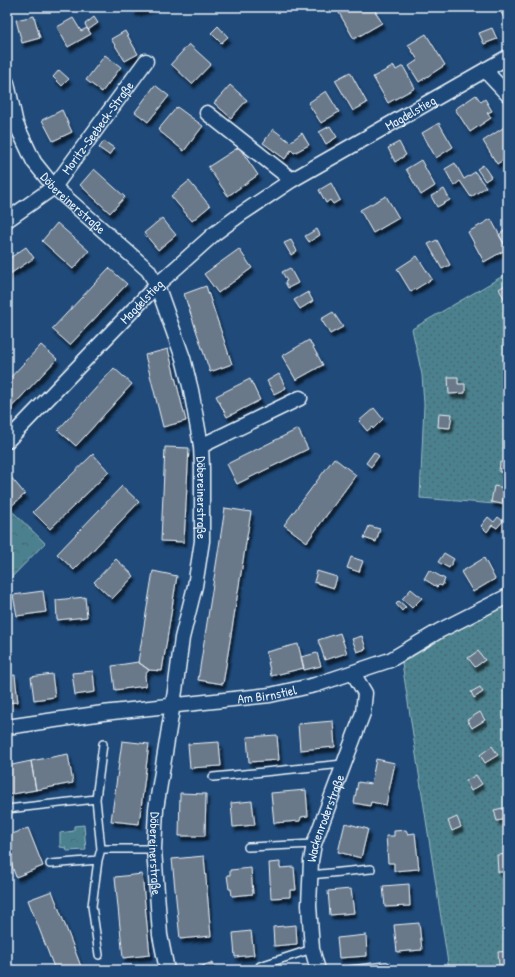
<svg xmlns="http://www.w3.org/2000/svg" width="515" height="977" font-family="'Patrick Hand',sans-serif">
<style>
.grass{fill:url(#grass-dots);stroke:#9ab9c3}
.park{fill:url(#park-crowns);stroke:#9ab9c3}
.building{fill:#6b798a;stroke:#e8f1f8;filter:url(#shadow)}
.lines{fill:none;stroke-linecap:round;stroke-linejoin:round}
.lane-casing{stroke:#e8f1f8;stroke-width:10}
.street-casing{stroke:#e8f1f8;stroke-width:17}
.lane{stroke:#1f4a7a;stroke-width:7}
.street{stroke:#1f4a7a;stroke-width:14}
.labels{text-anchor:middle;stroke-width:3.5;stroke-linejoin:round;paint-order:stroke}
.street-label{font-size:13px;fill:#e8f1f8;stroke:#1f4a7a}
</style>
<defs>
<pattern id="grass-dots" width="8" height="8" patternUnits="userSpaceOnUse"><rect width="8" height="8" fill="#4c818e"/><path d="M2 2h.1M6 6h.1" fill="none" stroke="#49676f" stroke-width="1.8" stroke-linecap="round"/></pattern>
<pattern id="park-crowns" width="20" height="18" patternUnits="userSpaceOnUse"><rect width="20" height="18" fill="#4c818e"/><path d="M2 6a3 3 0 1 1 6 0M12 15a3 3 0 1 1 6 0" fill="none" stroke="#49676f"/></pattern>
<filter id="shadow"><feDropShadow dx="2.5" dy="4.5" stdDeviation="1" flood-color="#0009"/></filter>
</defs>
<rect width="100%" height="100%" fill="#1f4a7a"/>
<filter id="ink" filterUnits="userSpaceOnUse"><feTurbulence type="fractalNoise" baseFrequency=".025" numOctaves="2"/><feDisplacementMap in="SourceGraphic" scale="8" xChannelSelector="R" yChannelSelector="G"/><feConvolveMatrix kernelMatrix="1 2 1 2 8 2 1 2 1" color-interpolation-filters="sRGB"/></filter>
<g filter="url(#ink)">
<path class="grass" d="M508 273V505L420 498 424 404 422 375 412 329Z
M508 601V970H449L402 663 458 628Z"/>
<path class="park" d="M12 511 45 543 7 582V516Z
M84 825 86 850 67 851 66 848 60 847V833L74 831V826Z"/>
<path class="building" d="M133 7H152V8L134 12Z
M346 7H373L382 23 354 39 338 11Z
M498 7H508V25Z
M34 16 40 38 22 43 16 20Z
M94 17 98 23 88 30 85 24Z
M73 18 81 31 87 28 91 34 68 47 57 27Z
M218 26 228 37 221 43 211 33Z
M492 28 497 39 484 44 479 33Z
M125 31 138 54 125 61 111 39Z
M426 34 445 65 419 82 409 66 418 60 408 45Z
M189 44 211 64 192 84 171 64Z
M105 55 121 67 102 92 86 80Z
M394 66 396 70 403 66 415 88 388 103 373 77Z
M59 70 69 79 62 86 53 77Z
M350 72 367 103 353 111 335 80Z
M155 85 169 96 148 122 135 112Z
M230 85 247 100 231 118 214 103Z
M326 91 339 112 321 123 308 103Z
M476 95 481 102 485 99 492 111 487 113 491 118 470 132 455 109Z
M177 107 203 126 184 151 158 130Z
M62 110 72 132 53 141 42 120Z
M439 123 453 147 436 158 422 133Z
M330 126 337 137 326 144 319 132Z
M506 126 508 130V157L497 164 483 141Z
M273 129 290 142 302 133 309 145 294 153 291 150 285 159 263 143Z
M104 141 114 148 109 155 99 148Z
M399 142 406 155 395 162 388 148Z
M239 147 258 175 228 196 208 167Z
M421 160 435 186 421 195 406 169Z
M455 163 464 179 475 172 486 187 471 197 460 181 454 186 445 169Z
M483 165 491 177 485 181 477 169Z
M94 169 125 197 110 213 80 185Z
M189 181 210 206 192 221 171 196Z
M331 183 340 200 333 204 330 200 326 203 319 190Z
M444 189 450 200 437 207 431 196Z
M386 196 399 218 373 233 360 210Z
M162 218 176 235 158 250 144 233Z
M491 219 507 249 484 262 468 232Z
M57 223 89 251 73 269 42 241Z
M508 227V244L506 242 504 244 499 235Z
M317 229 320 235 309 242 305 236Z
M291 240 297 251 291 255 284 243Z
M437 240 450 265 442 269 428 244Z
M26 247 34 258 7 276V260Z
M239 249 252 268 218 293 204 274Z
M417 256 432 279 411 292 397 269Z
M109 268 127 284 70 345 52 329Z
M290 268 298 283 288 288 285 282 287 281 282 272Z
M505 285 508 291V298L505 300 499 289Z
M206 286 232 364 210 372 184 294Z
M308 292 313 301 300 309 294 300Z
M333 312 343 327 330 334 321 319Z
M309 340 323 365 296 380 282 356Z
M41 345 57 359 7 412V381Z
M168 349 186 421 163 427 145 355Z
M114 368 132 384 76 446 58 430Z
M279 374 286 388 274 394 267 381Z
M448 377H458V384H465V393L449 394Z
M250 379 260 400 227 417 216 396Z
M374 408 383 419 373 429 372 427 367 431 359 421Z
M439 413 452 414 450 428 438 427Z
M298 429 308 449 237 484 227 464Z
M165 447 189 448 184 542 161 541Z
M374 452 379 456 371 467 366 463Z
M93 454 109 472 50 529 33 512Z
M334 458 356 475 307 542 284 525Z
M500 462H508V472H499Z
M10 476 25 494 7 510V478Z
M122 486 139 502 74 570 57 554Z
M494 486 505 488 502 504 491 502Z
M225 508 251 512 223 684 198 680Z
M488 517 494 522 498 517 503 521 497 528 492 525 487 532 481 526Z
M369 526 380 529 376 542 364 538Z
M444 553 454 559 449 568 438 562Z
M351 557 363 561 359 572 347 568Z
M484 558 495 579 473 592 461 572Z
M116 559 134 576 112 599 94 582Z
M429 570 445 579 442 586 439 585 437 587 424 579Z
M153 571 177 576 162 671 149 670 138 662Z
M317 571 337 577 334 588 314 582Z
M411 589 422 598 412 608 402 599Z
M43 591 46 612 17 616 13 595Z
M85 597 87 617 57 620 56 600Z
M399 601 406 607 402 611 396 604Z
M340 633 347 653 325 660 318 640Z
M362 636 366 649 357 652 352 639Z
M298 644 304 668 271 676 266 652Z
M478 651 485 660 475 667 468 658Z
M317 653 321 666 304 670 301 657Z
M138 662 149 670 145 675 146 686 115 690 112 666Z
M93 671 95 692 75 695 72 673Z
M52 674 55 697 34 700 31 677Z
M15 675 18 702 7 703V676Z
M480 687 483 692 474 698 471 692Z
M480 712 485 720 472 728 467 720Z
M333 721 335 747 300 750 298 724Z
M277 735 279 760 249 762 247 737Z
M122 741 149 744 139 824 111 821Z
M219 742 221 766 190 768 188 744Z
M492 746 498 755 485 763 480 755Z
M68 754 73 783 36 790 31 761Z
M376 759 395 763 386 805 371 802 370 806 354 803 358 782 371 784Z
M31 761 36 790 7 795V766Z
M476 775 482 784 471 791 466 781Z
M306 790 308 816 301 817 300 821 274 823 271 793Z
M180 793 206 794 205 836H179Z
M252 801 255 825 233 827 231 803Z
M503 808 507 819 497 821 494 810Z
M457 817 461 827 452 831 448 821Z
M345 823 368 829 361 858 338 852Z
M28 828 43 866 16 877 7 853V836Z
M406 830 408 834 415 833 419 869 394 871V863H388L386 836H394V831Z
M508 854V872H498L497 855Z
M204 856 211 936 180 939 172 859Z
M280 862V868L294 867 296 890H290V897L271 898 269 863Z
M251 868 253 894 232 896 231 889H229L227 875H230V870Z
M142 874 150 955 123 958 115 877Z
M409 884 410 906 385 907 383 886Z
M351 889 354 913 330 915 328 891Z
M52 891 82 969 78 970H55L28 900Z
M419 923 422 950 397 952 394 925Z
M296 925 297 944 274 946 273 927Z
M251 931 254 955 235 957 233 933Z
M366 935 367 956 339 958 337 938Z
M508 951V964L499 965 498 952Z
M213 962 216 970H191Z"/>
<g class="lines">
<g class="lane-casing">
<path id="lane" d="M213 777 343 764
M7 809 96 799
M248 847 314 844
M101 849H154
M50 864 98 860
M310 875 371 869
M99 955 92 906 98 860 101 849 96 799 103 744
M260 966 312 949
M350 970 386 966"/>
</g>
<g class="street-casing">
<g id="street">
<path d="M487 69 491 77 508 95"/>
<path id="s1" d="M7 83 16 124 34 162 54 187 148 270 157 285 183 358 191 390 201 446 202 468V541L195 586 182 638 175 691 156 809 154 849 160 935 167 970"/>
<path d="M207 113 292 180"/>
<path id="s2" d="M7 220 54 187 146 61"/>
<path id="s3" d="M7 441 157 285 214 234 241 214 292 180 508 57"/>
<path d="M201 446 300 398"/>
<path id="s4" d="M7 727 103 713 270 695 315 685 390 660 439 631 508 596"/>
<path id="s5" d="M318 970 312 949 309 905 311 861 314 844 363 713 365 693 353 673"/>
</g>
</g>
<use href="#lane" class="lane"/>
<use href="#street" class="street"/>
</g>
</g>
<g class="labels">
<g class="street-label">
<text dy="5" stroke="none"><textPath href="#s3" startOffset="524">Magdelstieg</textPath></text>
<text dy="5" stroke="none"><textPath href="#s2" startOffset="131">Moritz-Seebeck-Straße</textPath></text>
<text dy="5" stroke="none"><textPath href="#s1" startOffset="141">Döbereinerstraße</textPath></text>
<text dy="5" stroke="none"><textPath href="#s3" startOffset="194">Magdelstieg</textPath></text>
<text dy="5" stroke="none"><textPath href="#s1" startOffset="478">Döbereinerstraße</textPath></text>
<text dy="5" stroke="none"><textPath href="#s4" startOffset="262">Am Birnstiel</textPath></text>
<text dy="5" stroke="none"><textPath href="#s5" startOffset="155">Wackenroderstraße</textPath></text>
<text dy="5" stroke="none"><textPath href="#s1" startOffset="838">Döbereinerstraße</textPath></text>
</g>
</g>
<rect width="515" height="977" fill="none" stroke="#1f4a7a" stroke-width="24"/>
<rect x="12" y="12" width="491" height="953" fill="none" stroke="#e8f1f8" stroke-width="1.5" filter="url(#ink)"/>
</svg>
